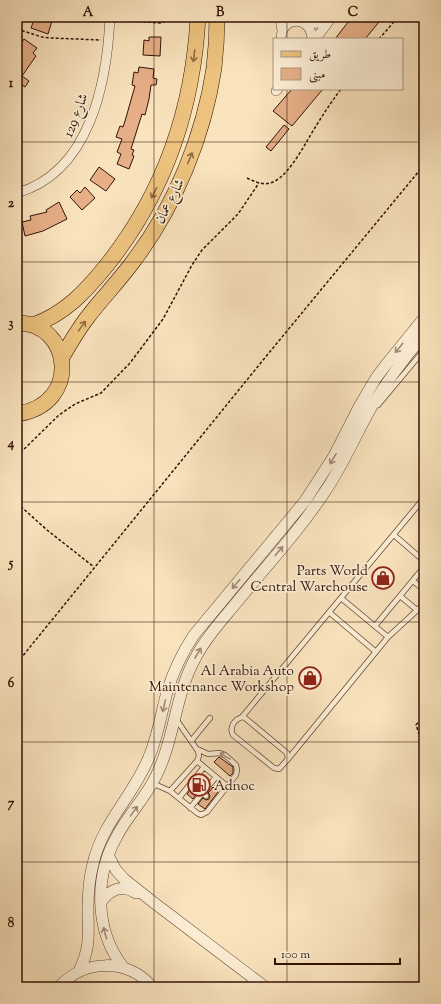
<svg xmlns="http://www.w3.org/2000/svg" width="441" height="1004" font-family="'Sorts Mill Goudy',Amiri,serif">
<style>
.building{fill:#e6af87;stroke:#321206}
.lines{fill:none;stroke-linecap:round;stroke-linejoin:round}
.service-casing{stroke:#644634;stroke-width:6}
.minor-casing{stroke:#644634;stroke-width:10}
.tertiary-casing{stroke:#644634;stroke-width:12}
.primary-casing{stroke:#321206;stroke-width:16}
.path{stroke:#321206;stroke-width:1.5;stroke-dasharray:3 2;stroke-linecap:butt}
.service{stroke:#fbedd4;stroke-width:4.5}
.minor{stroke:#fbedd4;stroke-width:9}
.tertiary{stroke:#fbedd4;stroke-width:11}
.primary{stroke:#ecc27e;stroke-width:15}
.oneway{stroke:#8f6a42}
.oneway2{stroke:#a18a77}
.grid{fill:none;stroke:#321206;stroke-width:1;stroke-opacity:0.55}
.labels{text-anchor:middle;stroke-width:3.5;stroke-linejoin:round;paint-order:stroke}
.street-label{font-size:14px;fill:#321206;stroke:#fbedd4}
.poi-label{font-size:14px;fill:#321206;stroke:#fbedd4;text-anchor:end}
.neatline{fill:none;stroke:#321206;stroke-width:1.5}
.grid-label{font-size:13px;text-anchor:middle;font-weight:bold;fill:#321206}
</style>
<rect width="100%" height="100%" fill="#f9e3bd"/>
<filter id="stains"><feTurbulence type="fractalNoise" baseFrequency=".005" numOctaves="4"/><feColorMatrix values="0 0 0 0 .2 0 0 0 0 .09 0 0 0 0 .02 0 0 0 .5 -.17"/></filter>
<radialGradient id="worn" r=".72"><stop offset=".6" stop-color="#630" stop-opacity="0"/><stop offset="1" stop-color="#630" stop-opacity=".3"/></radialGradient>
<path class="building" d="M35 17H49L48 19 52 21 48 34 31 28Z
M352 17H373L379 22 365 39H335Z
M149 37H161L160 56 143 55 144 40 149 41Z
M24 39 37 48 33 53 36 56 22 76 29 81 25 87 18 82 17 83V58L22 51 18 48Z
M139 67 154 69 153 78 157 79 156 85H151L149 99 145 115 142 114 131 149 134 150 132 155 134 156 129 169 117 164 121 154 117 152 122 139 116 137 120 126 123 127 125 121 135 86 132 85 134 72 138 73Z
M292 89H323L292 126 273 111Z
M284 125 289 129 271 151 266 147Z
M99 167 115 179 106 191 90 180Z
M85 187 95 198 82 210 70 197 77 190 80 193Z
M59 202 67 219 43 231 25 236 22 222 31 220 30 216 47 212 46 210Z
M219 757 233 767V773L230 776 214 762Z
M201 777 207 782 202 788 199 786 196 788 195 791 197 793 193 799 187 794Z
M213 787 218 792 205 809 198 804 203 798 206 800 209 799 210 795 208 793Z"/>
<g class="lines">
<g class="service-casing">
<path id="service" d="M378 405 424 350
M394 535 424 561
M413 581 424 590
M400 596 417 610
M341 598 388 637
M329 612 376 652
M375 626 424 567
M242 717 424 498
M242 717 245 718 287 753 288 759 279 769 274 768 233 735C229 727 234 720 242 717Z
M191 741 210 718
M288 759 388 637 424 604
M197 761 227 786
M152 783 170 791 197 813 201 815 207 812 236 775 237 770 236 765 225 755 220 753 208 754 197 749
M199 790 206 796
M170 791 197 761 199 756 198 751 176 719
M179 798 204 767
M190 808 216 777"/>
</g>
<g class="minor-casing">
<path id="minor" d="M280 17 282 31
M305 24 320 23 330 19
M281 39C281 16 311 15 312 39
M314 39 321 32 332 17
M276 91 278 89
M17 193C90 172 107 83 110 17"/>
</g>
<g class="tertiary-casing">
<path id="tertiary" d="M108 855 116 870 124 879 153 902 265 987
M101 902C110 889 123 884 136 893
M123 967C95 931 94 878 116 838 127 816 145 799 156 776 175 738 175 693 197 655 207 636 223 619 237 602 267 565 300 530 326 490 344 463 356 434 372 406 387 381 405 357 424 335
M79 971C91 947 88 934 88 909 88 894 89 879 93 864 102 823 134 795 149 757 158 736 161 714 167 692 173 672 182 653 194 635L305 501 334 456 359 407 376 378 385 366 424 318
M59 987C84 959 128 958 152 987"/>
</g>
<g class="primary-casing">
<path id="primary" d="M17 323C72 322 82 405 17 414
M33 325C65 314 86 291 107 265 165 192 193 110 198 17
M61 359C69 345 77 331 87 318 102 298 120 280 135 259 175 206 204 135 214 68 216 51 217 34 217 17"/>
</g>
<path class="path" d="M118 20 160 23 181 17
M17 29 42 37 51 38 101 40
M379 39 398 17
M247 178C255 182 264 186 273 182 290 175 307 140 316 126 324 113 332 101 341 89
M17 456 59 415 75 404 101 393 130 363 163 319 192 265 202 250 238 214 259 183
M17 503 47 530 94 567
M17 663 268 354 424 165
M424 715 416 725 424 748"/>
<use href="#service" class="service"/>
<use href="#minor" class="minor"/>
<use href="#tertiary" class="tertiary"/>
<use href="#primary" class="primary"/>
</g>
<defs><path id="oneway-shaft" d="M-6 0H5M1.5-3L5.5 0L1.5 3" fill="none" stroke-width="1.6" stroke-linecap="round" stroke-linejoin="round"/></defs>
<g class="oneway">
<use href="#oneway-shaft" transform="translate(194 56) rotate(97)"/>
<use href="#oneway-shaft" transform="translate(190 158) rotate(-68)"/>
<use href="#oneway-shaft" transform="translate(154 193) rotate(117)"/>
<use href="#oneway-shaft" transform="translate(82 326) rotate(-55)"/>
</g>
<g class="oneway2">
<use href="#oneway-shaft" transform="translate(399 348) rotate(129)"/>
<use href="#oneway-shaft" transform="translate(333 459) rotate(120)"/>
<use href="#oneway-shaft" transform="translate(279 551) rotate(-50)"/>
<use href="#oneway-shaft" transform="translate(236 584) rotate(130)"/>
<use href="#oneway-shaft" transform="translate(198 653) rotate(-59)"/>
<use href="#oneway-shaft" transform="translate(164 706) rotate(103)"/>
<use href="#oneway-shaft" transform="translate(225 756) rotate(-149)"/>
<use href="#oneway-shaft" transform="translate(134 811) rotate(-54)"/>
<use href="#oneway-shaft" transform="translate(105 933) rotate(-105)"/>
</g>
<path class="grid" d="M154 17V987M287 17V39M287 89V987M17 142H424M17 262H424M17 382H424M17 502H424M17 622H424M17 742H424M17 862H424"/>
<defs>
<g id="shop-ring" transform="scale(1.15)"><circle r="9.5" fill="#fbedd4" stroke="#8f2418" stroke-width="1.5"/><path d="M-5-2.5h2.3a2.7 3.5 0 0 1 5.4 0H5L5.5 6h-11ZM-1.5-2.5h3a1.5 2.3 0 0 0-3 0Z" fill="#8f2418"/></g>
<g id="fuel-ring" transform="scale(1.15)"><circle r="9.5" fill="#fbedd4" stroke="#8f2418" stroke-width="1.5"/><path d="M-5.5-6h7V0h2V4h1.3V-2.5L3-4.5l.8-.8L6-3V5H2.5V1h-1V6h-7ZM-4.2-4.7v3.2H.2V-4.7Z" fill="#8f2418"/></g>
</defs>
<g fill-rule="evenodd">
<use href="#shop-ring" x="383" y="578"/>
<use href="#shop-ring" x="310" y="678"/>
<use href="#fuel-ring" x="199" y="785"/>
</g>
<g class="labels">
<g class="street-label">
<text transform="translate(75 115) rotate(-69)" y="5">شارع 129</text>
<text transform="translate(169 201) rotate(-63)" y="5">شارع عمان</text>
</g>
<g class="poi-label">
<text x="368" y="575">Parts World<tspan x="368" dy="16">Central Warehouse</tspan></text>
<text x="294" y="675">Al Arabia Auto<tspan x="294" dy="16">Maintenance Workshop</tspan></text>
<text x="214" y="790" text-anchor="start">Adnoc</text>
</g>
</g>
<rect width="441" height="1004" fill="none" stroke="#f9e3bd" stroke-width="44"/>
<rect x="273" y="38" width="130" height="52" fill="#fbedd4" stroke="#ab9582"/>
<rect x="281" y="51" width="20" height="6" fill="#ecc27e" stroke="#ab9582"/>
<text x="309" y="58" font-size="12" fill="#321206">طريق</text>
<rect x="281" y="68" width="20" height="12" fill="#e6af87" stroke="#ab9582"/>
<text x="309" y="78" font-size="12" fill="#321206">مبنى</text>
<path d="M275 958v6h125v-6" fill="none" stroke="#321206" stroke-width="2"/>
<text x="281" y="958" font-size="12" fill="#321206" stroke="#fbedd4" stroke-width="3" paint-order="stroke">100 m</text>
<rect x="22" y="22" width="397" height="960" class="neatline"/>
<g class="grid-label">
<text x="88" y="16">A</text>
<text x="220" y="16">B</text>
<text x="353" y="16">C</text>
<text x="11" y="87">1</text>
<text x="11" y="207">2</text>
<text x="11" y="327">3</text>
<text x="11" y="447">4</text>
<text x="11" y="567">5</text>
<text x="11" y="687">6</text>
<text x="11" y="807">7</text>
<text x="11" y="927">8</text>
</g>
<rect width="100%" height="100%" filter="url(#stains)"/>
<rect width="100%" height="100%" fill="url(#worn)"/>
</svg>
